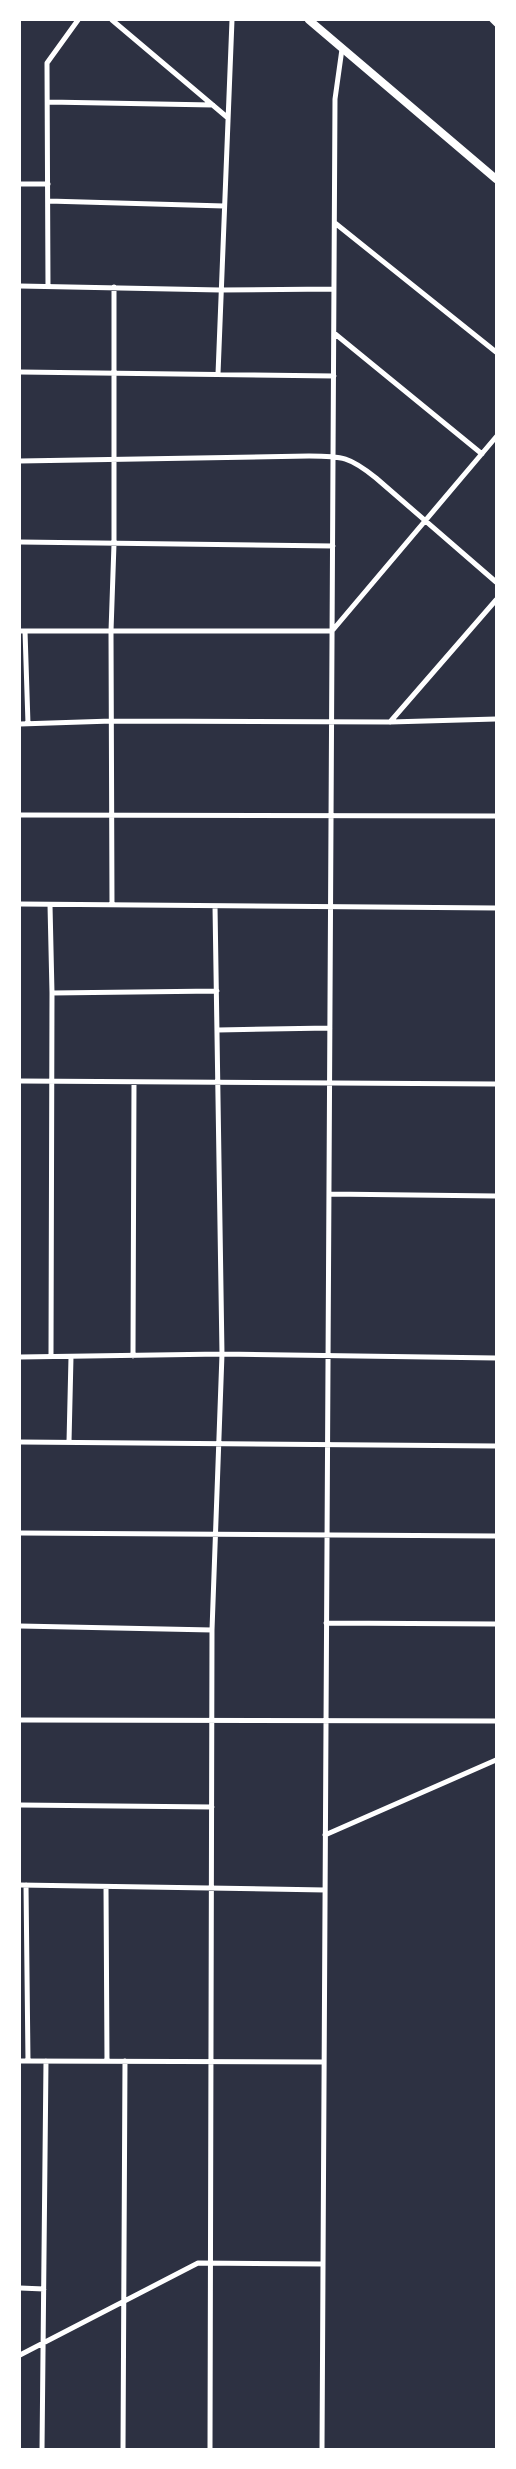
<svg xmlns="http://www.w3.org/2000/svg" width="516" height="2469" font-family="Jost,sans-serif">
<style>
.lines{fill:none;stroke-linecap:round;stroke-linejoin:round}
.minor{stroke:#fff;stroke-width:5}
.secondary{stroke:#fff;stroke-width:8}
</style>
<rect width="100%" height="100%" fill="#2d3142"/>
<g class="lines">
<path class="minor" d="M112 20 228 118
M492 20 496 24
M48 102 213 105
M20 184H48
M48 201 224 206
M335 223 496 352
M20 286 220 290 334 289
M48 287 47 63 78 20
M334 333 482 454
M20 372 334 376
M218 374 232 20
M20 461 309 456C343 456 350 457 376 478L496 582
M20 542 333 546
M20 631H332L496 437
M25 631 28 724
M390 722 496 600
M20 724 112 721 390 722 496 719
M20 815 496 816
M20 904 496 908
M50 905 52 993 51 1357
M112 905 111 631 114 544V287
M52 993 217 991
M218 1030 330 1028
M20 1081 496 1084
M329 1194 496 1196
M133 1356 134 1082
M20 1357 222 1354 496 1358
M20 1442 496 1446
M69 1442 71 1357
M20 1533 496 1536
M326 1623 496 1624
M20 1626 212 1630
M20 1720 496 1721
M20 1805 212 1807
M325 1835 496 1760
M20 1885 325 1890
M26 1885 28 2061
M106 1887 107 2061
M20 2061 324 2062
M20 2288 44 2289
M20 2355 198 2263 323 2264
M42 2450 46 2061
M123 2450 125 2061
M210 2450 212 1630 222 1354 215 906
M322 2450 335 99 342 49"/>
<path class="secondary" d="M309 20 496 179"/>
</g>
<rect width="516" height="2469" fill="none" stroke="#ffffff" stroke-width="42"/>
</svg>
